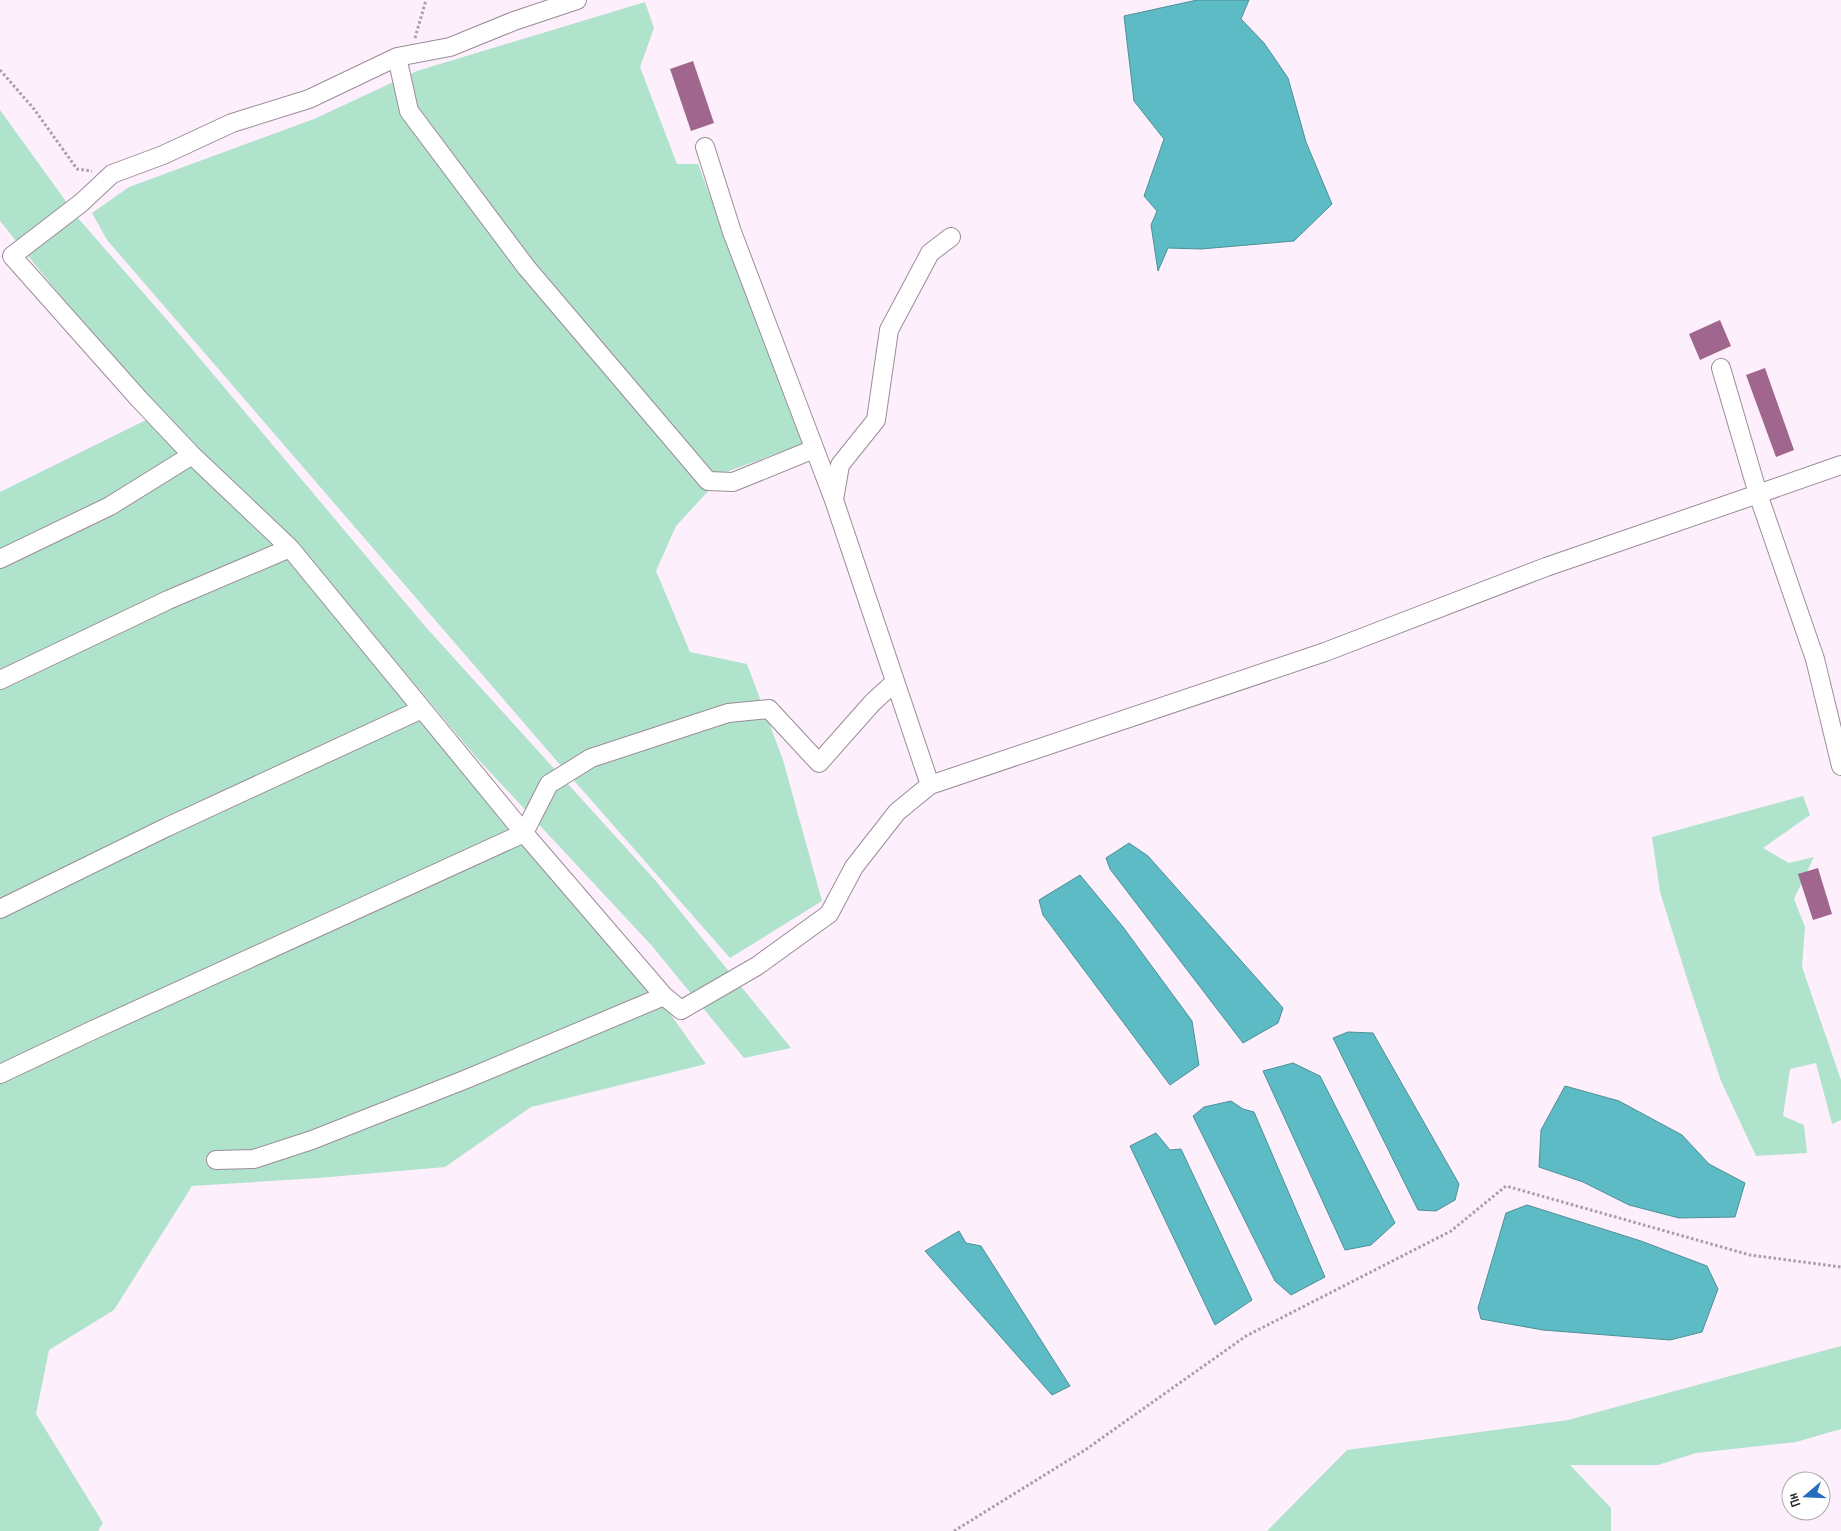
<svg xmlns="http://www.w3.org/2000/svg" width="1841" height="1531" font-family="'Sofia Sans Condensed',sans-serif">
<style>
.green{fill:#b0e3cb}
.water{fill:#5cbbc4;stroke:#4f9098}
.building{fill:#a0668d}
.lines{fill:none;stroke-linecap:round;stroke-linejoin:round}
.minor-casing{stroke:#9a8d99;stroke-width:20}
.path{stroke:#a99ea8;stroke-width:3;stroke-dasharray:2.5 2.5;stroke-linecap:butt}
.minor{stroke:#fff;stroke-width:18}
</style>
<rect width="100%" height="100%" fill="#feeffc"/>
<path class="green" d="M645 2 654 28 640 67 677 164H698L804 444 726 472 676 526 656 571 690 652 747 664 783 760 822 901 730 958 555 759 107 240 92 213 129 187 314 119 417 71Z
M0 110 78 218 181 336 424 625 655 880 791 1048 744 1058 652 946 476 757 313 563 149 406 0 221Z
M146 420 283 545 653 990 706 1064 531 1107 445 1167 318 1178 192 1186 114 1310 49 1350 36 1414 103 1523 98 1531H0V492Z
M1803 796 1810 815 1763 848 1789 863 1814 857 1794 899 1805 927 1802 967 1841 1080V1120L1832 1124 1816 1063 1790 1069 1783 1116 1804 1125 1807 1153 1756 1156 1721 1081 1690 988 1660 892 1652 837Z
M1841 1346V1429L1796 1442 1696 1453 1658 1465H1570L1611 1508V1531H1267L1347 1450 1568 1420Z"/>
<path class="water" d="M1197 0H1249L1241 19 1264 43 1288 78 1306 142 1332 204 1294 241 1201 249 1168 248 1158 271 1151 225 1157 211 1144 196 1164 139 1134 101 1124 16Z
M1129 843 1148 856 1283 1008 1278 1023 1243 1043 1110 869 1106 858Z
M1080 875 1123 927 1192 1021 1199 1065 1170 1085 1043 915 1039 900Z
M1348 1032 1373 1033 1459 1184 1455 1200 1436 1211 1418 1210 1333 1038Z
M1293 1063 1320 1076 1395 1223 1371 1245 1345 1250 1263 1071Z
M1565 1086 1619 1101 1682 1135 1709 1164 1745 1183 1735 1217 1679 1218 1629 1205 1583 1182 1539 1167 1541 1130Z
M1231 1101 1243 1109 1254 1112 1325 1277 1291 1295 1275 1281 1193 1116 1204 1107Z
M1156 1133 1170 1150 1181 1149 1252 1300 1215 1325 1130 1146Z
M1527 1205 1641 1241 1707 1266 1718 1289 1702 1332 1670 1340 1543 1330 1481 1319 1478 1308 1506 1213Z
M959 1231 966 1243 981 1246 1070 1386 1052 1395 925 1251Z"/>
<path class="building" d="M693 61 714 123 691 131 670 69Z
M1720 320 1731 346 1700 360 1689 334Z
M1765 368 1794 450 1776 457 1746 375Z
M1818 868 1832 914 1813 920 1798 874Z"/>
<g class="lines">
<g class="minor-casing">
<path id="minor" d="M577 0 514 21 450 47 397 57 309 99 232 123 163 155 112 174 81 203 12 256 139 399 192 455 290 548 524 833 664 996 681 1010 757 966 829 914 854 867 897 812 930 785
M397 57 409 111 526 267 708 481 733 482 814 449
M705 147 732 232 834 500
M951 237 930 253 889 330 876 420 840 465 834 500 930 785 1325 652 1546 567 1758 494 1815 659 1841 766
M1721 368 1758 494 1841 465
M0 559 110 506 192 455
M0 680 168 600 290 548
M0 909 167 827 422 709
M0 1074 93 1030 524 833 549 784 591 758 728 713 769 709 819 763 873 702 895 682
M216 1160 254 1159 312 1140 469 1078 664 996"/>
</g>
<path class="path" d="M415 38 426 0
M0 70 34 109 77 169 92 171
M954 1531 1085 1450 1246 1336 1451 1231 1506 1186 1750 1255 1841 1267"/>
<use href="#minor" class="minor"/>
</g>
<g transform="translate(1806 1496) rotate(251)"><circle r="24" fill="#ffffff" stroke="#adaaac"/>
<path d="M0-4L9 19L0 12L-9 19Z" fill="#266fbf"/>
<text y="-8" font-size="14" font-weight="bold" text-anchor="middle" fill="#312b30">Пн</text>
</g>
</svg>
